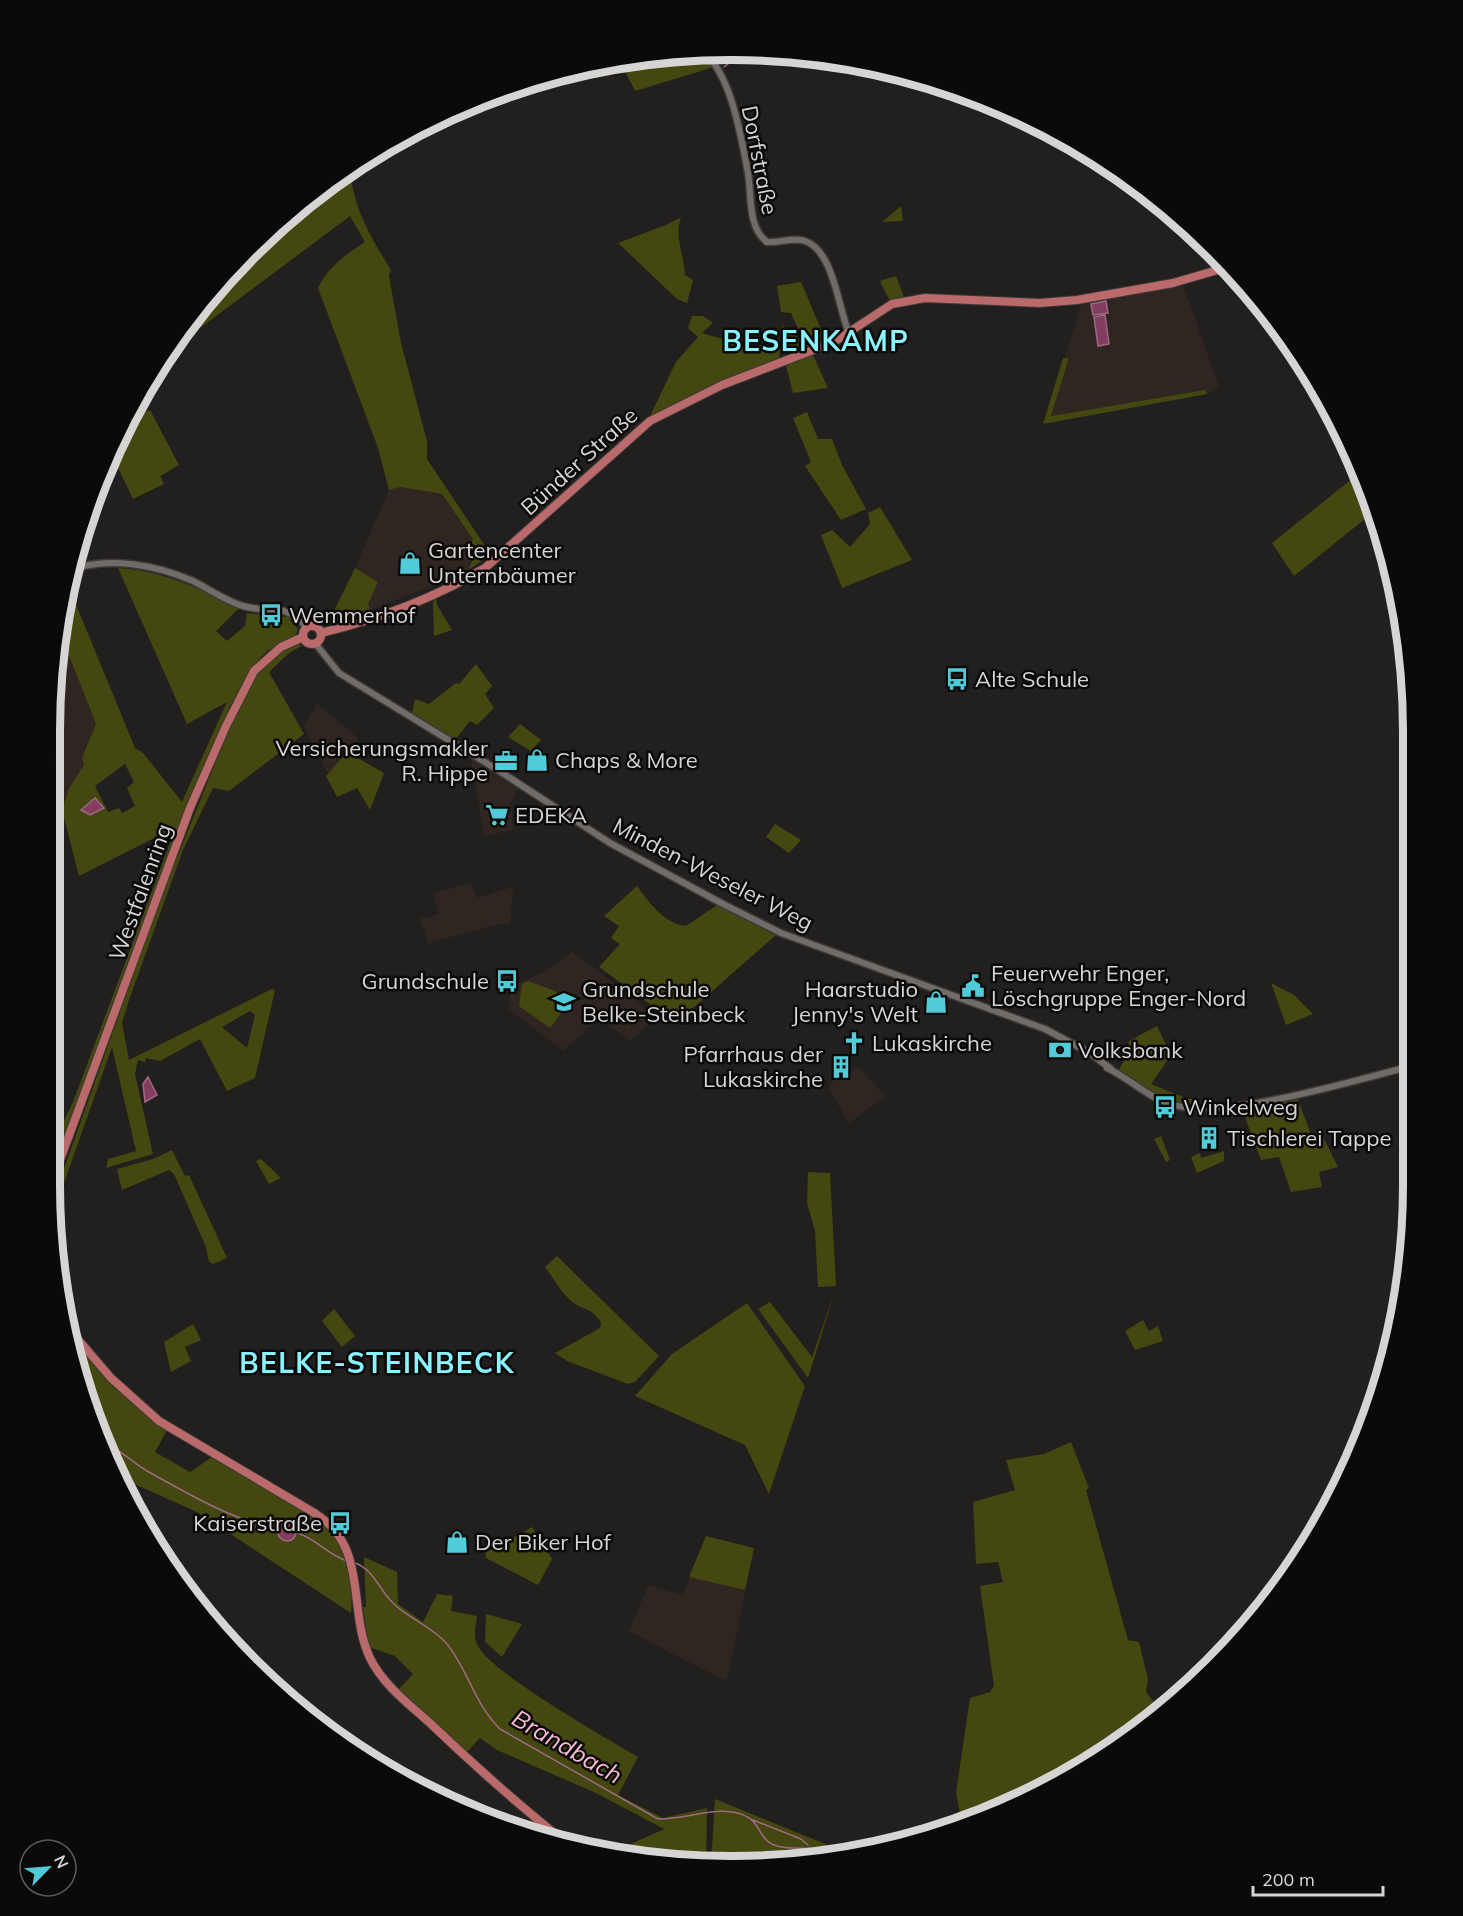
<svg xmlns="http://www.w3.org/2000/svg" width="1463" height="1916" font-family="Mulish,sans-serif">
<style>
.built{fill:#2f2622}
.green{fill:#44470f;fill-rule:evenodd}
.water{fill:#833d5f;stroke:#9c6b82;stroke-width:1.5}
.lines{fill:none;stroke-linecap:round;stroke-linejoin:round}
.stream{stroke:#9c6b82;stroke-width:1.5}
.minor-casing{stroke:#3d3a39;stroke-width:9}
.major-casing{stroke:#3d3a39;stroke-width:10}
.minor{stroke:#706c6a;stroke-width:6}
.major{stroke:#ba6a6a;stroke-width:8}
.labels{text-anchor:middle;stroke-width:5;stroke-linejoin:round;paint-order:stroke}
.street-label{font-size:22px;fill:#d7d5d4;stroke:#0b0a09}
.poi-label{font-size:22px;fill:#d7d5d4;stroke:#0b0a09;text-anchor:start}
.water-label{font-size:24px;font-style:italic;fill:#f8b9d5;stroke:#0b0a09}
.district-label{font-size:28px;font-weight:bold;letter-spacing:1.5px;fill:#89f3ff;stroke:#0b0a09}
.rim{fill:none;stroke:#d7d5d4;stroke-width:8}
</style>
<rect width="100%" height="100%" fill="#22201e"/>
<path class="built" d="M1183 285 1219 386 1207 394 1205 390 1051 416 1069 358 1065 357 1082 303Z
M400 487 442 494 473 539 476 553 468 570 459 576 370 610 355 568 389 490Z
M60 633 96 724 82 758 84 765 69 788 62 808 51 817V687Z
M317 703 359 739 328 774 304 727Z
M475 754 519 780 520 785 511 802 513 830 484 836 471 760Z
M471 883 476 898 513 887 510 925 500 924 428 943 420 919 439 914 433 893Z
M572 952 627 993 656 1018 630 1041 600 1018 563 1051 509 1009 511 987 544 972Z
M858 1067 886 1096 849 1123 830 1091 829 1084 839 1077 843 1078Z
M706 1536 754 1548 728 1676 724 1680 629 1631 648 1585 683 1595Z"/>
<path class="green" d="M700 53 711 68 635 91 625 71C600 80 577 79 551 77L599 63 618 61 624 67 673 55Z
M423 127 427 134 390 153 351 179C356 213 373 241 391 270L389 276 401 343 427 441V459L491 555 468 570 476 553 470 544 473 539 442 494 400 487 389 490 378 448 318 288C328 267 345 255 365 242L350 216 168 352C208 288 289 203 354 163 377 150 401 139 423 127Z
M901 206 903 221 882 222Z
M681 217C674 237 684 254 685 275L693 280 687 303 677 299 618 243 666 225Z
M896 276 904 297 890 301 880 281Z
M801 282 826 341 806 347 791 313 781 312 777 286Z
M692 316H703L713 323 702 333C727 340 753 349 780 350L782 325 799 338 804 348 780 350 779 359 650 416 676 362 698 337 688 328Z
M812 353 828 388 793 393 785 362Z
M1063 358H1069L1051 416 1205 390 1207 394 1043 424Z
M150 410 179 465 160 476 164 484 133 499 111 453 125 421Z
M807 412 818 439H832L842 465 866 509 841 520 805 466 811 462 793 418Z
M1358 474 1376 510 1294 576 1272 543Z
M880 507 912 560 842 588 821 535 832 530 850 547 870 524 868 513Z
M118 568C163 571 199 588 239 608L216 631 227 641 245 626 247 613 288 617 298 629 295 636 267 651 251 668 229 709 184 813 72 1116 50 1167V1150L73 1102 173 835 164 833 79 876 62 810 69 788 84 765 82 758 96 724 60 633 68 585 135 748 143 753 182 802 227 702 187 724ZM125 764 134 782 127 788 135 806 122 813 119 808 108 812 95 786Z
M355 568 378 582 368 604 370 610 328 623Z
M436 597 437 605 452 630 434 636 433 602Z
M297 643 302 646 289 653 269 672 304 734 229 791 213 788 183 850 129 1000 122 1023 129 1060 272 989 275 990 255 1078 227 1091 200 1039 160 1061 146 1058 145 1062 138 1060 135 1074 153 1154 106 1168 108 1159 136 1151 112 1047 53 1214 52 1202 160 900 231 724 257 672 279 652ZM250 1011 255 1015 247 1048 222 1027Z
M476 664 492 686 485 694 494 708 477 725 470 721 454 741 412 714 415 699 429 704 456 683 459 684Z
M520 724 541 740 531 751 508 737Z
M347 752 384 773 370 810 357 788 337 797 326 776Z
M775 824 801 840 789 853 766 837Z
M637 886C650 904 664 923 686 926L717 905 776 935 676 1023 599 967 620 944 611 938 619 926 604 916Z
M528 981 555 991 569 1003 550 1028 519 1006 522 984Z
M1271 983 1294 995 1313 1014 1286 1025Z
M1157 1026 1171 1055 1151 1084 1188 1099H1196L1198 1107 1162 1098 1118 1071 1127 1056 1129 1041Z
M1297 1098 1311 1134 1320 1131 1338 1167 1319 1172 1322 1187 1291 1192 1279 1157 1261 1160 1242 1109Z
M1161 1136 1170 1160 1166 1162 1154 1139Z
M172 1150 185 1176 189 1175 227 1258 213 1264 209 1262 206 1247 174 1174 169 1170 122 1190 117 1169 153 1159Z
M1224 1151V1161L1197 1173 1191 1157 1200 1153 1201 1158Z
M261 1159 281 1178 269 1184 256 1161Z
M808 1172 830 1173 836 1286 818 1287 815 1231 807 1203Z
M557 1256 659 1356 635 1382 628 1384 567 1361 555 1353 600 1328 601 1322C590 1306 583 1311 571 1301 561 1292 553 1278 545 1267Z
M835 1291 808 1378 758 1309 770 1302 812 1357Z
M747 1303 805 1386 769 1494 745 1445 635 1396 672 1354Z
M334 1309 355 1336 342 1347 322 1321Z
M1143 1320 1149 1331 1158 1326 1163 1341 1135 1350 1125 1331Z
M193 1324 201 1340 185 1347 191 1361 171 1372 164 1342Z
M69 1334 113 1387 167 1430 155 1452 190 1472 212 1457 328 1525C348 1551 354 1581 351 1613L197 1512 121 1478 74 1363 75 1360 72 1358Z
M1071 1442 1089 1488 1086 1490 1128 1640 1139 1642 1148 1679 1146 1692 1160 1710 1110 1752 1033 1796 962 1823 956 1793 970 1698 990 1692 994 1686 980 1586 1003 1582 998 1562 976 1564 973 1502 1015 1490 1006 1460 1044 1454Z
M532 1527 552 1559 538 1585 486 1558 485 1553Z
M706 1536 754 1548 745 1590 689 1577Z
M364 1557 397 1572 398 1604 423 1622 437 1594 453 1596 451 1611 477 1616C476 1625 473 1635 477 1644 487 1671 608 1739 638 1757L618 1795 663 1818 707 1808 706 1863 620 1852V1849L664 1829 596 1793 497 1750 480 1738 467 1752 399 1689 413 1674 395 1656 369 1647 363 1607H366Z
M486 1614 522 1624 502 1657 485 1642Z
M715 1799 845 1852 732 1866 711 1864Z
M531 1820 560 1844 536 1835 528 1822Z"/>
<path class="water" d="M1106 301 1108 313 1093 315 1091 304Z
M1105 315 1109 344 1098 346 1094 317Z
M95 798 104 808 90 815 81 810Z
M148 1077 157 1095 145 1102 143 1084Z
M278 1532a9 9 0 1 1 18 0a9 9 0 1 1-18 0Z"/>
<g class="lines">
<path class="stream" d="M724 67 745 51
M629 71 691 54H699L713 68
M569 72H606L620 68
M350 166 383 148
M108 1445C122 1451 133 1463 147 1471 182 1490 239 1525 278 1527
M297 1533C317 1539 328 1555 347 1561
M355 1563C373 1569 379 1589 392 1602 408 1619 432 1626 447 1644 468 1670 475 1705 500 1729L658 1819C687 1820 724 1802 749 1818 760 1824 760 1840 774 1845 793 1852 810 1844 833 1853
M753 1820 801 1839 808 1845"/>
<g class="minor-casing">
<path id="minor" d="M704 52C732 77 741 137 748 173 752 195 747 227 767 242 778 243 793 237 805 241 834 251 838 308 849 333
M70 570C109 556 156 565 193 581 209 589 226 601 243 606 270 614 285 601 306 627
M315 643 339 673 501 772 610 843 723 904 781 933 1045 1029 1090 1053 1111 1069
M1107 1068C1129 1078 1147 1097 1170 1104 1222 1121 1352 1081 1408 1067"/>
</g>
<g class="major-casing">
<path id="major" d="M303 635a9 9 0 1 1 18 0a9 9 0 1 1-18 0Z
M321 633C378 619 435 598 485 568L650 421 722 385 834 342 892 304 925 298 1040 303 1077 300 1173 283 1228 267
M50 1187 190 808 226 726 254 671 281 647 303 637
M69 1329 111 1378 159 1421 316 1514C369 1548 347 1609 370 1658 383 1685 410 1705 432 1725 476 1767 521 1807 569 1845"/>
</g>
<use href="#minor" class="minor"/>
<use href="#major" class="major"/>
</g>
<defs>
<g id="shop-bare" transform="scale(1.8)"><path d="M-5-2.5h2.3a2.7 3.5 0 0 1 5.4 0H5L5.5 6h-11ZM-1.5-2.5h3a1.5 2.3 0 0 0-3 0Z" fill="#52cbd8" stroke="#0b0a09" stroke-width="2.5" paint-order="stroke"/></g>
<g id="bus-bare" transform="scale(1.8)"><path d="M-5-6H5V4H4V6H2V4H-2V6H-4V4H-5ZM-3.5-4V0h7V-4ZM-3.5 1.2v1.5H-2V1.2ZM2 1.2v1.5H3.5V1.2Z" fill="#52cbd8" stroke="#0b0a09" stroke-width="2.5" paint-order="stroke"/></g>
<g id="office-bare" transform="scale(1.8)"><path d="M-6-3h4V-5.5h4V-3h4V5H-6ZM-1-4.5V-3h2v-1.5ZM-6 0V1H6V0Z" fill="#52cbd8" stroke="#0b0a09" stroke-width="2.5" paint-order="stroke"/></g>
<g id="supermarket-bare" transform="scale(1.8)"><path d="M-6-5.5h2.5l.6 2H6L4.5 2H-2.5L-4.4-4H-6ZM-1.5 3.2a1.3 1.3 0 1 0 .1 0ZM3 3.2a1.3 1.3 0 1 0 .1 0Z" fill="#52cbd8" stroke="#0b0a09" stroke-width="2.5" paint-order="stroke"/></g>
<g id="civic-bare" transform="scale(1.8)"><path d="M-.6-6.5H3V-4.5H.6V-3L4-1V1h2V6H-6V1h2V-1L-.6-3ZM-1.2 2.5V6h2.4V2.5Z" fill="#52cbd8" stroke="#0b0a09" stroke-width="2.5" paint-order="stroke"/></g>
<g id="school-bare" transform="scale(1.8)"><path d="M0-5L7-2L0 1L-7-2ZM-4 1L0 2.5L4 1V4Q0 6-4 4Z" fill="#52cbd8" stroke="#0b0a09" stroke-width="2.5" paint-order="stroke"/></g>
<g id="church-bare" transform="scale(1.8)"><path d="M-1.2-6h2.4v3.5h3.3v2.4h-3.3V6h-2.4V-.1h-3.3v-2.4h3.3Z" fill="#52cbd8" stroke="#0b0a09" stroke-width="2.5" paint-order="stroke"/></g>
<g id="bank-bare" transform="scale(1.8)"><path d="M-6-4H6V4H-6ZM0-2.3a2.3 2.3 0 1 0 0 4.6a2.3 2.3 0 1 0 0-4.6Z" fill="#52cbd8" stroke="#0b0a09" stroke-width="2.5" paint-order="stroke"/></g>
<g id="building-bare" transform="scale(1.8)"><path d="M-4-6H4V6H1V3H-1V6H-4ZM-2.5-4.3h1.7v1.8h-1.7ZM.8-4.3h1.7v1.8H.8ZM-2.5-1h1.7V.8h-1.7ZM.8-1h1.7V.8H.8Z" fill="#52cbd8" stroke="#0b0a09" stroke-width="2.5" paint-order="stroke"/></g>
</defs>
<g fill-rule="evenodd">
<use href="#shop-bare" x="410" y="563"/>
<use href="#bus-bare" x="271" y="615"/>
<use href="#bus-bare" x="957" y="679"/>
<use href="#shop-bare" x="537" y="760"/>
<use href="#office-bare" x="506" y="761"/>
<use href="#supermarket-bare" x="497" y="815"/>
<use href="#bus-bare" x="507" y="981"/>
<use href="#civic-bare" x="973" y="986"/>
<use href="#school-bare" x="564" y="1002"/>
<use href="#shop-bare" x="936" y="1002"/>
<use href="#church-bare" x="854" y="1043"/>
<use href="#bank-bare" x="1060" y="1050"/>
<use href="#building-bare" x="841" y="1067"/>
<use href="#bus-bare" x="1165" y="1107"/>
<use href="#building-bare" x="1209" y="1138"/>
<use href="#bus-bare" x="340" y="1523"/>
<use href="#shop-bare" x="457" y="1542"/>
</g>
<g class="labels">
<g class="street-label">
<text transform="translate(760 160) rotate(79)" y="8">Dorfstraße</text>
<text transform="translate(579 461) rotate(-42)" y="8">Bünder Straße</text>
<text transform="translate(713 874) rotate(27)" y="8">Minden-Weseler Weg</text>
<text transform="translate(140 892) rotate(-70)" y="8">Westfalenring</text>
</g>
<g class="poi-label">
<text x="428" y="558">Gartencenter<tspan x="428" dy="25">Unternbäumer</tspan></text>
<text x="289" y="623">Wemmerhof</text>
<text x="975" y="687">Alte Schule</text>
<text x="488" y="756" text-anchor="end">Versicherungsmakler<tspan x="488" dy="25">R. Hippe</tspan></text>
<text x="555" y="768">Chaps &amp; More</text>
<text x="515" y="823">EDEKA</text>
<text x="991" y="981">Feuerwehr Enger,<tspan x="991" dy="25">Löschgruppe Enger-Nord</tspan></text>
<text x="489" y="989" text-anchor="end">Grundschule</text>
<text x="582" y="997">Grundschule<tspan x="582" dy="25">Belke-Steinbeck</tspan></text>
<text x="918" y="997" text-anchor="end">Haarstudio<tspan x="918" dy="25">Jenny's Welt</tspan></text>
<text x="872" y="1051">Lukaskirche</text>
<text x="1078" y="1058">Volksbank</text>
<text x="823" y="1062" text-anchor="end">Pfarrhaus der<tspan x="823" dy="25">Lukaskirche</tspan></text>
<text x="1183" y="1115">Winkelweg</text>
<text x="1227" y="1146">Tischlerei Tappe</text>
<text x="322" y="1531" text-anchor="end">Kaiserstraße</text>
<text x="475" y="1550">Der Biker Hof</text>
</g>
<g class="water-label">
<text transform="translate(567 1747) rotate(30)" y="8">Brandbach</text>
</g>
<g class="district-label">
<text x="816" y="351">BESENKAMP</text>
<text x="377" y="1373">BELKE-STEINBECK</text>
</g>
</g>
<path d="M0 0H1463V1916H0ZM731 60H732A671 671 0 0 1 1403 731V1185A671 671 0 0 1 732 1856H731A671 671 0 0 1 60 1185V731A671 671 0 0 1 731 60Z" fill="#0b0a09" fill-rule="evenodd"/>
<path class="rim" d="M731 60H732A671 671 0 0 1 1403 731V1185A671 671 0 0 1 732 1856H731A671 671 0 0 1 60 1185V731A671 671 0 0 1 731 60Z"/>
<g transform="translate(48 1868) rotate(65)"><circle r="28" fill="#0b0a09" stroke="#5d5b5a" stroke-width="1.5"/>
<path d="M0-4.5L10 22L0 15L-10 22Z" fill="#52cbd8"/>
<text y="-9" font-size="16" font-weight="bold" text-anchor="middle" fill="#d7d5d4">N</text>
</g>
<path d="M1253 1886v9h130v-9" fill="none" stroke="#d7d5d4" stroke-width="3"/>
<text x="1262" y="1886" font-size="18" fill="#d7d5d4" stroke="#0b0a09" stroke-width="4.5" paint-order="stroke">200 m</text>
</svg>
